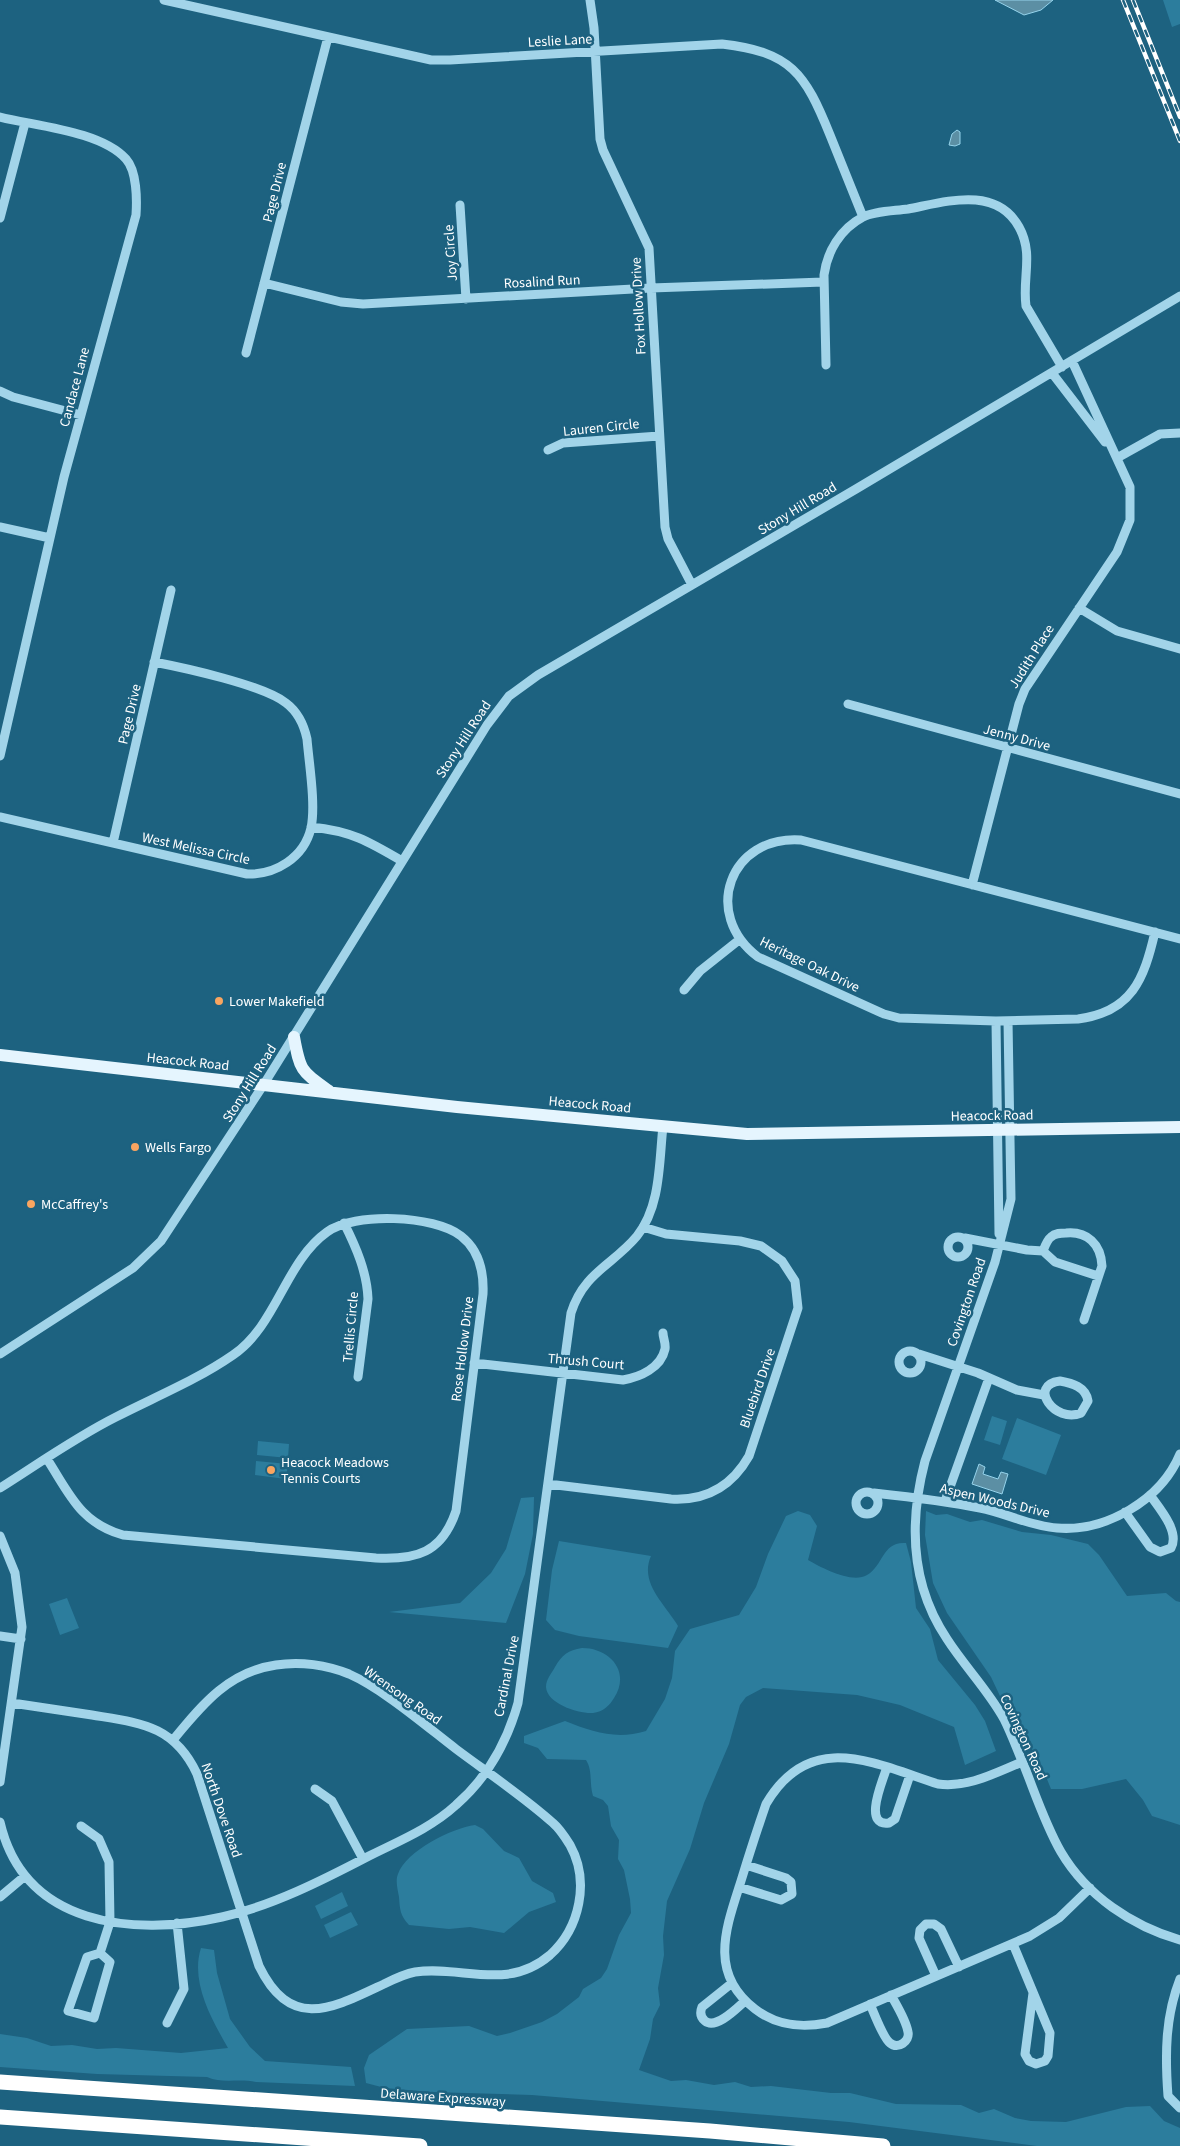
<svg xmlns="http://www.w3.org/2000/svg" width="1180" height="2146" font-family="'Source Sans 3',sans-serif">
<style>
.green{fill:#2c7d9d}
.water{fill:#5c8fa4;stroke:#95d3eb}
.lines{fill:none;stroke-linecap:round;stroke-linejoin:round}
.minor{stroke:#a2d4e9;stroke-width:9}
.major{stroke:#e5f5fe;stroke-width:12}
.highway{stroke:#fff;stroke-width:15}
.rail-casing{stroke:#fff;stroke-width:4.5}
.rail{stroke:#1d6280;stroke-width:2.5;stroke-dasharray:8;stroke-linecap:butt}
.poi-dot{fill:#f9a560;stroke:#1d6280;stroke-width:2}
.labels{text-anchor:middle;stroke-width:5;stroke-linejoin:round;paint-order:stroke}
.street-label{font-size:14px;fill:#fff;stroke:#1d6280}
.poi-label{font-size:14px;fill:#fff;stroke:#1d6280;text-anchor:start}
</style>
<rect width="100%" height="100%" fill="#1d6280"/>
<path class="green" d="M1163 0H1180V24L1172 27Z
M992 1416 1007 1421 1000 1445 984 1440Z
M1017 1418 1061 1435 1046 1475 1002 1459Z
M258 1441 289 1444 288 1458 257 1455Z
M256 1461 288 1464 286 1479 255 1475Z
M534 1497 533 1534 525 1574 506 1623 389 1612 460 1603 491 1573 506 1549 521 1498Z
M798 1511 810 1515 817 1526 808 1560C822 1568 852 1584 867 1575 884 1565 882 1541 906 1543L911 1562 916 1608 930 1629 938 1660 975 1705 985 1721 996 1751 965 1765 954 1727 900 1705 857 1695 763 1688 746 1697 740 1705 729 1744 704 1803 690 1849 667 1901 663 1936 664 1955 658 1988 660 2005 653 2019 650 2039 639 2070 671 2081 686 2080 714 2085 735 2082 751 2087 771 2086 831 2093H850L896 2104 961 2105 979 2113 994 2109 1015 2118 1031 2121 1066 2122 1126 2107 1150 2106 1164 2121 1180 2128V2146H1037L849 2122 532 2095 431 2092 385 2088 366 2083 364 2068 369 2055 407 2029 469 2026 497 2036 510 2033 542 2022 557 2014 579 1997 583 1989 601 1978 607 1969 619 1935 631 1913 630 1899 624 1870 618 1859 619 1840 611 1826 608 1806 603 1800 593 1796C589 1783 593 1771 586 1760L547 1759 538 1748 524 1743V1736L565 1721C593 1732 616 1740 646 1731L665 1699 672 1678 675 1651 690 1629 739 1615 756 1587 768 1554 786 1516Z
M926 1511 936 1515 947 1514 970 1522 982 1520 1022 1532 1051 1535 1088 1544 1099 1555 1127 1596 1166 1593 1176 1601 1180 1602V1825L1152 1816 1143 1800 1126 1779 1082 1789H1051L1038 1757 1016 1730 991 1677 947 1613 933 1583 925 1535Z
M559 1541 651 1556C639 1583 665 1604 678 1626L668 1648 579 1636 555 1630 546 1620 552 1570Z
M67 1598 79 1628 60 1635 49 1604Z
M582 1648C610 1648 631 1672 614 1698 610 1705 603 1712 593 1713 579 1714 547 1704 546 1687 546 1679 552 1673 555 1667 562 1655 568 1650 582 1648Z
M475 1825 483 1829 504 1851 519 1858 532 1881 553 1893 556 1902 529 1912 504 1933 470 1927 449 1929 409 1925C400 1915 400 1910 399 1897 398 1890 395 1881 398 1874 406 1851 452 1828 475 1825Z
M342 1892 348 1906 321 1919 315 1906Z
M351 1912 358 1925 330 1938 324 1925Z
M201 1948 214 1950 217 1973 230 2019 250 2047 265 2061 351 2067 355 2086 256 2082C239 2078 223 2084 207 2077L97 2074 0 2067V2034L27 2038 51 2046 72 2045 97 2049 116 2048 181 2053 228 2048C212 2020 190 1982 201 1948Z"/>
<path class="water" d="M995 0H1053L1041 10 1024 15Z
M957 130 960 132V144L955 146 949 145 952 134Z
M979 1464 985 1467 983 1474 998 1479 1001 1472 1008 1474 1002 1494 972 1484Z"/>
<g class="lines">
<path class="minor" d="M164 0 431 60H450L722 44C791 52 805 73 830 135 841 162 852 190 863 217
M590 0 594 28 600 139 603 150 649 248 665 527 668 539 692 585
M0 117C36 126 101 131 126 159 137 171 137 200 136 215L64 477 0 756
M460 205 466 299
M0 218 25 123
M264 283 341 302 363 304 651 288 823 282
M246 353 328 37
M826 365 824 275C827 252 840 229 863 217 875 211 894 211 908 209 945 202 996 185 1019 227 1034 254 1022 278 1026 306L1062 367
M1052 373 1105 442
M0 391 13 397 81 415
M548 450 563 443 659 436
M1117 458 1160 434 1180 433
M0 527 50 538
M1079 608 1117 631 1180 649
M848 704 1180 794
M0 817 247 874C275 875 304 858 311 828 316 805 309 763 307 739 304 725 298 712 286 703 263 685 185 668 154 662
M311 827C351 831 368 841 402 861
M113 843 171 590
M972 885 1019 704 1025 689 1117 552 1130 520V487L1072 361
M1155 932C1144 979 1132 1012 1078 1019L996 1021 899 1018 884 1014 758 957C701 914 730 835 801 840L1180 939
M684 990 700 971 739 940
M996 1021 999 1234
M1008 1021 1011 1199 995 1262 925 1461C909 1522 910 1584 947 1639 965 1667 988 1690 1004 1719 1012 1735 1018 1752 1025 1768 1036 1796 1046 1826 1061 1852 1087 1896 1132 1926 1180 1940
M344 1223C356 1247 367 1272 368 1299L358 1377
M948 1247a10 10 0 1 1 20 0a10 10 0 1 1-20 0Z
M965 1238 1027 1250 1043 1251 1055 1262 1098 1276
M1043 1251C1045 1246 1047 1240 1051 1237 1055 1233 1061 1233 1066 1233 1087 1231 1101 1244 1102 1266L1084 1320
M899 1362a11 11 0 1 1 22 0a11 11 0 1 1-22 0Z
M0 1354 133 1268 161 1241 264 1084 487 725 509 696 538 675 856 489 1180 296
M919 1354 978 1373 1017 1390 1044 1395
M474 1363 623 1380C640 1377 661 1368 665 1349 666 1343 663 1338 663 1333
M1060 1381C1072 1383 1086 1387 1088 1401L1081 1413C1055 1424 1027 1385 1060 1381Z
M548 1484 671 1499C706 1501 732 1486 749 1456L798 1308 795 1281 782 1261 761 1246 740 1241 666 1234 643 1227
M0 1488C38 1464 76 1437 116 1417 155 1397 197 1380 233 1355 277 1325 285 1262 327 1232 354 1212 434 1215 461 1236 479 1250 484 1272 483 1294L456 1511C442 1553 416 1560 376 1558L123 1535C80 1523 69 1493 47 1459
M856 1503a11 11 0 1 1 22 0a11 11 0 1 1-22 0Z
M874 1493C910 1497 945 1501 980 1508 1006 1513 1030 1526 1057 1528 1106 1532 1161 1500 1180 1454
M945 1501 989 1378
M1125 1512 1150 1547 1160 1552 1171 1548C1180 1532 1160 1509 1150 1495
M0 1536 15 1573 22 1627 0 1782
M0 1636 21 1639
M12 1703C39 1707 65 1711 92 1715 140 1723 174 1725 197 1774L259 1966C291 2032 333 2008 384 1984 394 1979 404 1974 415 1972 462 1965 507 1992 550 1955 580 1928 590 1881 570 1845 565 1837 559 1828 553 1823 523 1796 488 1773 456 1749 426 1726 383 1689 349 1674 327 1665 300 1661 276 1665 228 1672 202 1705 173 1740
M1022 1762C995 1773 968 1788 938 1784 873 1763 810 1729 766 1804 757 1830 749 1855 741 1881 726 1928 708 1973 755 2009 777 2026 801 2028 827 2023L1030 1936 1059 1918 1090 1888
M887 1767C883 1780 862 1827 889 1823L895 1819 910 1775
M315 1789 332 1801 363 1859
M0 1822C24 1926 133 1937 222 1917 272 1906 323 1880 369 1856 399 1841 431 1828 456 1805 487 1778 507 1742 518 1703L571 1313C584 1272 613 1265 637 1236 661 1206 659 1162 663 1126
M81 1826 99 1839 109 1862 110 1922 100 1953
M739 1887 781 1900 792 1894 791 1882 786 1878 746 1865
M0 1897 25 1876
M1013 1944 1050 2033 1048 2056 1045 2061 1036 2064 1029 2061 1025 2054 1033 1993
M100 1953 110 1962 94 2018 68 2011 87 1957Z
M936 1976 919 1938 920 1930 926 1924H934L941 1929 959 1967
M1180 1979C1165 2017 1165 2056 1168 2096L1180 2108
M732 1983 702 2007C700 2012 700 2017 705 2021 716 2030 737 2008 745 2001
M870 2004C874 2013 883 2038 890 2043 898 2050 910 2041 908 2032 906 2020 897 2006 891 1995
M167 2023 184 1989 177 1923"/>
<path class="major" d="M294 1037C300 1071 301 1071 329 1091
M0 1055 457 1107 747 1134 1180 1127"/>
<path class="highway" d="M0 2082 710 2131 883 2146
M0 2117 420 2146"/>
<g class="rail-casing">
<path id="rail" d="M1123 0 1180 141
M1133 0 1180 117"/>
</g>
<use href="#rail" class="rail"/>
</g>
<g class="poi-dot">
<circle cx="219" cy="1001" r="5"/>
<circle cx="135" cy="1147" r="5"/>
<circle cx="31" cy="1204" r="5"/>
<circle cx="271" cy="1470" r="5"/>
</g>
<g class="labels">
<g class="street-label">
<text transform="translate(560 40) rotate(-3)" y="5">Leslie Lane</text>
<text transform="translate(274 192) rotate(-76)" y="5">Page Drive</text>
<text transform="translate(450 253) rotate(-94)" y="5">Joy Circle</text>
<text transform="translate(542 281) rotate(-3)" y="5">Rosalind Run</text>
<text transform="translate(638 306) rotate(-93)" y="5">Fox Hollow Drive</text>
<text transform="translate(74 387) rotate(-75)" y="5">Candace Lane</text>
<text transform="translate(601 427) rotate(-6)" y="5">Lauren Circle</text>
<text transform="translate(797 508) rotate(-31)" y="5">Stony Hill Road</text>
<text transform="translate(1031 656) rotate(-58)" y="5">Judith Place</text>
<text transform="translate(129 714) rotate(-77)" y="5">Page Drive</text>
<text transform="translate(1017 737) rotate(15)" y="5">Jenny Drive</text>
<text transform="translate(463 739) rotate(-57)" y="5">Stony Hill Road</text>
<text transform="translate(196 848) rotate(12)" y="5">West Melissa Circle</text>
<text transform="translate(810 964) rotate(26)" y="5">Heritage Oak Drive</text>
<text transform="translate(188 1061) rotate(6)" y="5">Heacock Road</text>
<text transform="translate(249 1083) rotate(-58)" y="5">Stony Hill Road</text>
<text transform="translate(590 1104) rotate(5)" y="5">Heacock Road</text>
<text transform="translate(992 1115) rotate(-1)" y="5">Heacock Road</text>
<text transform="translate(966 1302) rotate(-71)" y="5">Covington Road</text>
<text transform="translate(350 1327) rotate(-85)" y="5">Trellis Circle</text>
<text transform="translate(462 1349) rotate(-83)" y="5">Rose Hollow Drive</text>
<text transform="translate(586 1361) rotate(5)" y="5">Thrush Court</text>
<text transform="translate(757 1388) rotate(-71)" y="5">Bluebird Drive</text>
<text transform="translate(995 1500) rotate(13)" y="5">Aspen Woods Drive</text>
<text transform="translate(506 1676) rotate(-79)" y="5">Cardinal Drive</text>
<text transform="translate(403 1695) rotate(35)" y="5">Wrensong Road</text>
<text transform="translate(1024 1737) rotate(65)" y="5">Covington Road</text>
<text transform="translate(222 1810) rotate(71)" y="5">North Dove Road</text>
<text transform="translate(443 2097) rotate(4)" y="5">Delaware Expressway</text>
</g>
<g class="poi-label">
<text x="229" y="1006">Lower Makefield</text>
<text x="145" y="1152">Wells Fargo</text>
<text x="41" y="1209">McCaffrey's</text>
<text x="281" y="1467">Heacock Meadows<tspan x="281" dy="16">Tennis Courts</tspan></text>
</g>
</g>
</svg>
